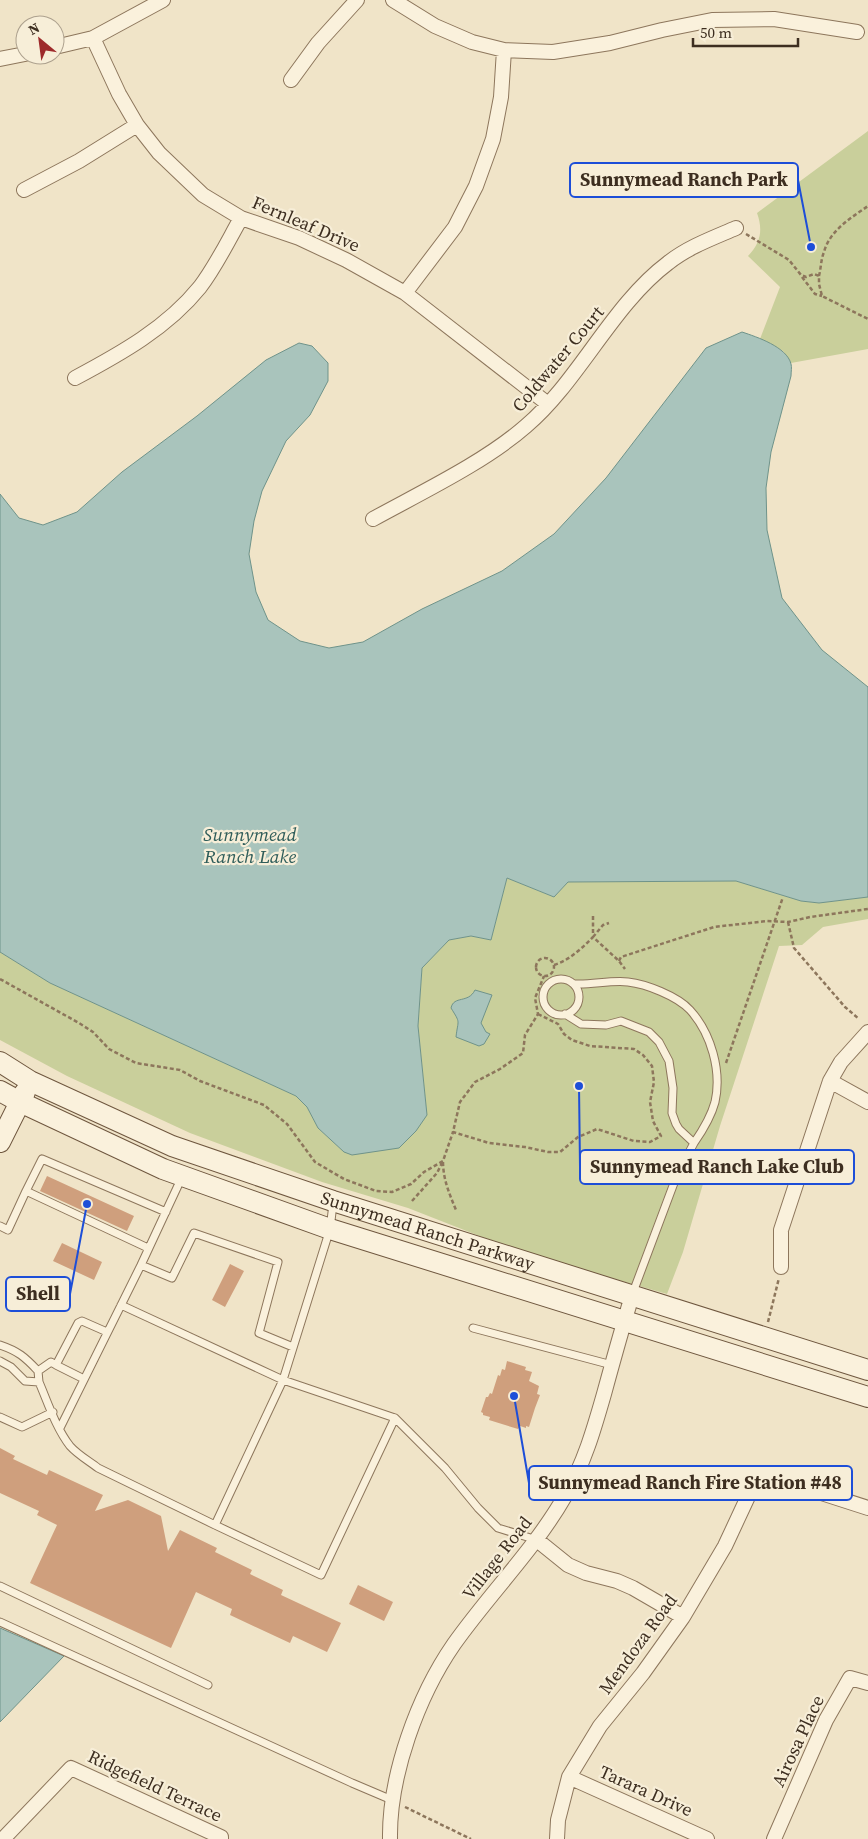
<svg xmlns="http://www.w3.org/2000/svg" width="868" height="1839" font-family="'Source Serif 4',serif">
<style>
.green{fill:#c9cf9b}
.water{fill:#a9c4bc;stroke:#6f938a}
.building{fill:#cf9f7d}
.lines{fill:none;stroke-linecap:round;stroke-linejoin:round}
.lane-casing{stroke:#8d765c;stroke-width:9}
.street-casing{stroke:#8d765c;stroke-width:16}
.secondary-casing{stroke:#6f573f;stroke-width:22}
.path{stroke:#8d765c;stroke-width:2.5;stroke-dasharray:4 2.5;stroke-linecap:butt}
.lane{stroke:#faf1dc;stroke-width:7}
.street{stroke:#faf1dc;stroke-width:14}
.secondary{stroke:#faf1dc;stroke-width:20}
.labels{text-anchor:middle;stroke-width:4.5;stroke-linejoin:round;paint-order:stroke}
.street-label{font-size:18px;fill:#3d2e20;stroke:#f7eed8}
.water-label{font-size:19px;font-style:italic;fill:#2f5d5a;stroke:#f7eed8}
.leader{fill:none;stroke:#1d4ed8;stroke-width:2}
.callout-dot{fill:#1d4ed8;stroke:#f7eed8;stroke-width:2}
.callout{fill:#f7eed8;stroke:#1d4ed8;stroke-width:2}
.callout-label{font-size:19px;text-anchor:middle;font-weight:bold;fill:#3d2e20}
</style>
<rect width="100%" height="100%" fill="#f0e4c8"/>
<path class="green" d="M868 131V349L791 363 783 351 760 339 780 287 748 256C761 242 763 230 757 213Z
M507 878 554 897 568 882 736 881 801 901 819 903 868 897V919L823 927 802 945 779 946 720 1126 683 1252 667 1294 587 1271 482 1237 408 1208 322 1182 190 1133 67 1076 0 1040V952L50 983 296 1096 307 1107 318 1128 344 1152 427 1115 418 1026 422 968 449 940 471 936 491 940Z"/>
<path class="water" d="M742 332C757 337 787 347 791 364 792 367 791 372 791 376L771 452 766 488 767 530 782 598 822 650 868 687V897L819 903 801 901 736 881 568 882 554 897 507 878 491 940 471 936 449 940 422 968 418 1026 427 1115 416 1131 399 1148 352 1155 344 1152 318 1128 307 1107 296 1096 50 983 0 952V494L19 518 43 525 77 512 122 472 197 416 266 360 299 343 312 346 328 363V381L310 415 286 441 262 491 254 521 249 554 256 592 268 620 300 641 329 648 363 642 422 609 502 571 554 534 606 478 706 348Z
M475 990 492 995 481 1023 486 1032 490 1034 484 1044 479 1046 456 1037C458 1019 461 1024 451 1008 454 995 468 1004 475 990Z
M0 1628 64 1656 0 1722Z"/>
<path class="building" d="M47 1176 134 1216 127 1231 40 1191Z
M62 1243 102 1262 94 1280 53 1261Z
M230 1264 244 1271 225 1307 212 1300Z
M507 1361 526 1367 525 1370 532 1372 529 1381 539 1386 537 1394 540 1395 535 1408 529 1427 526 1426V1428L520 1426 518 1429 489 1420 490 1417 483 1415V1413L481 1412 486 1397H488L490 1393 492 1394 498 1375 500 1376 502 1369 505 1370Z
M0 1448 15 1456 13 1459 47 1475 49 1470 103 1495 95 1511 128 1500 161 1516 168 1551 180 1530 217 1548 215 1552 252 1570 250 1574 283 1590 281 1595 341 1623 327 1652 293 1636 290 1643 230 1615 232 1609 196 1592 171 1648 30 1583 57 1525 37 1515 39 1511 0 1493Z
M358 1585 393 1602 384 1621 349 1604Z"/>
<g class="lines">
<g class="lane-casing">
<path id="lane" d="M543 997a18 18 0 1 1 36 0a18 18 0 1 1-36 0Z
M565 1014 581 1024 606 1025 621 1021 649 1032 659 1042 669 1061 673 1088 672 1113 676 1124 679 1129 694 1143C703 1130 711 1117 715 1102 722 1071 711 1033 690 1010 677 996 646 984 628 982 611 980 592 985 575 984
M0 1226 8 1230 26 1191
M148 1248 26 1191 42 1159 166 1212
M141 1265 172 1278 194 1233 278 1262 259 1333 293 1347
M632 1295 677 1175 694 1143
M121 1305 283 1380 395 1418 321 1575 215 1525
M473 1328 612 1365
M0 1345C18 1351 25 1357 38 1371L39 1382 25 1381 11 1367 0 1361
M56 1365 84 1379
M38 1371 51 1362 56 1365 78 1323 82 1321 107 1332
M39 1382C48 1403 56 1428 70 1446 78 1455 89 1461 98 1468L215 1525 283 1380 330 1229 333 1204
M0 1417 22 1427 53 1412
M395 1418 445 1468 478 1508 498 1528 537 1540
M60 1428 141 1265 182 1177
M0 1586 208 1685
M0 1622 352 1783 392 1800"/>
</g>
<g class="street-casing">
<path id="street" d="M393 0 435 26 472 42 504 50 553 52 610 43 662 30 712 20 774 19 857 32
M93 38 119 94 137 125 159 153 203 195 241 218 299 238 346 260 405 293 548 404
M55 47 93 38 163 0
M0 59 25 54
M291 80 318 43 357 0
M24 190 79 161 137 125
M405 293 455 227 476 186 493 139 501 97 504 50
M75 378C120 354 167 328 200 287 216 266 228 241 241 218
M373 519C422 492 485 462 526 426 579 381 612 305 668 263 688 247 713 238 736 228
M830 1081 868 1102
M781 1267V1230L830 1081 841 1062 868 1032
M537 1540 568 1565 586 1573 617 1581 633 1588 683 1617
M569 1777 707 1839
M3 1839 71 1768 221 1837V1839
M390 1839C389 1775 418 1696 454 1644 490 1593 534 1550 565 1496 584 1464 594 1429 604 1394 613 1361 622 1328 632 1296
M557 1839 558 1820 569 1777 600 1726 643 1673 683 1617 725 1546 759 1473 868 1508
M774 1839 826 1720 850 1678 868 1683"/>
</g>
<g class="secondary-casing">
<g id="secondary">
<path id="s1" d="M0 1062 30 1081 172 1146 333 1201 868 1370"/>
<path d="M0 1091 20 1102 163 1169 330 1229 868 1397"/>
<path d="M0 1142 25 1092"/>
</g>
</g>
<path class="path" d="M746 234 789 260 801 275 806 277 814 274 819 276V284L822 296 868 319
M819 276C821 268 821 259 824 252 830 230 851 218 868 206
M802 277 815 294 822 296
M593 916V935
M788 922 794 948 845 1007 859 1019
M593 937 603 925 609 923
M536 967a9 9 0 1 1 18 0a9 9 0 1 1-18 0Z
M619 961 621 957 714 927 767 921 788 922 810 917 868 909
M554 965C570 960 582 948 593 937L619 961 625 969
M0 979 79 1023 93 1032 109 1049 136 1063 180 1070 200 1081 264 1105 287 1124 315 1162 344 1179 376 1191 392 1192 411 1184 424 1172 443 1161 453 1132
M538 1014 558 1024 564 1034 572 1040 590 1046 634 1049 643 1055 652 1066 654 1082 650 1102 653 1121 661 1136 650 1142 634 1141 597 1129 578 1137 560 1152H548L525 1147 489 1143 453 1132 460 1102 475 1082 500 1069 523 1053 525 1035 538 1014 535 998 544 976
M726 1063 783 897
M412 1201 437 1173 443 1161C443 1179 449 1193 456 1210
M768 1322 779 1278
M405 1807 471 1839"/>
<use href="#lane" class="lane"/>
<use href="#street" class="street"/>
<use href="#secondary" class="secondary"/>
</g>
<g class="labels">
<g class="street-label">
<text transform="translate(306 224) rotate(23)" y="6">Fernleaf Drive</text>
<text transform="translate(558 359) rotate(-50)" y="6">Coldwater Court</text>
<text dy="6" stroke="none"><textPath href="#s1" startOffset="461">Sunnymead Ranch Parkway</textPath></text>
<text transform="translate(497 1558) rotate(-52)" y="6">Village Road</text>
<text transform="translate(638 1644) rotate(-54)" y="6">Mendoza Road</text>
<text transform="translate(798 1741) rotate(-65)" y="6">Airosa Place</text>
<text transform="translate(155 1786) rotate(25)" y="6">Ridgefield Terrace</text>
<text transform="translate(646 1791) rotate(24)" y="6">Tarara Drive</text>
</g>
<g class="water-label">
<text x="250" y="841">Sunnymead<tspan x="250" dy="22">Ranch Lake</tspan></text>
</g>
</g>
<path class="leader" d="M811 247L798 180M579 1086L580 1167M87 1204L70 1294M514 1396L529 1483"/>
<g class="callout-dot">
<circle cx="811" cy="247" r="5"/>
<circle cx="579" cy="1086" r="5"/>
<circle cx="87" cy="1204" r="5"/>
<circle cx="514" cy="1396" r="5"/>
</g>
<g class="callout">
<rect x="570" y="163" width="228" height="34" rx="5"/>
<rect x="580" y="1150" width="274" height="34" rx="5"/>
<rect x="6" y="1277" width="64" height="34" rx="5"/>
<rect x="529" y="1466" width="323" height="34" rx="5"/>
</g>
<g class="callout-label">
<text x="684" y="186">Sunnymead Ranch Park</text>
<text x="717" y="1173">Sunnymead Ranch Lake Club</text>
<text x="38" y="1300">Shell</text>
<text x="690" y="1489">Sunnymead Ranch Fire Station #48</text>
</g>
<g transform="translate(40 40) rotate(331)"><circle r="24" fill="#f7eed8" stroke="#ada18e"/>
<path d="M0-4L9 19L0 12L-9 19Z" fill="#9e2a2b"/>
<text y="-8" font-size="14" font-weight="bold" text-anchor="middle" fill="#3d2e20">N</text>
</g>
<path d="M693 38v8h105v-8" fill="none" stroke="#3d2e20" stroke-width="2.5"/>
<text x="700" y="38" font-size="15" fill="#3d2e20" stroke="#f7eed8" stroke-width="4" paint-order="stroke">50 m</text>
</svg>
